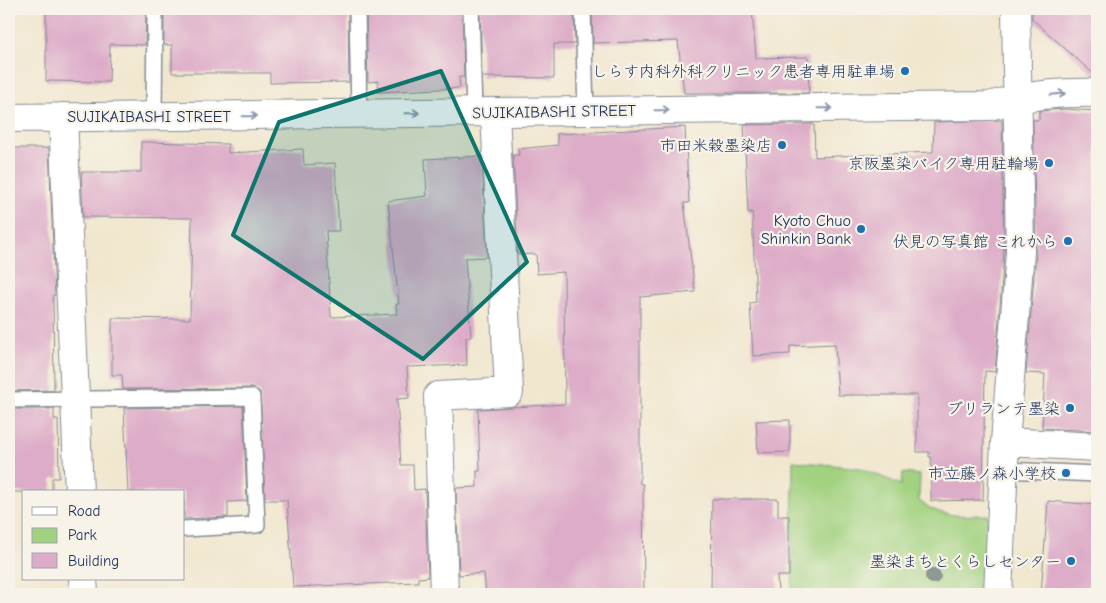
<svg xmlns="http://www.w3.org/2000/svg" width="1106" height="603" font-family="'Comic Neue','Klee One',sans-serif">
<style>
.green{fill:#a2d280;stroke:#5e806f}
.building{fill:#ddacc8}
.lines{fill:none;stroke-linecap:round;stroke-linejoin:round}
.lane-casing{stroke:#868b96;stroke-width:18}
.street-casing{stroke:#868b96;stroke-width:30}
.lane{stroke:#fff;stroke-width:15}
.street{stroke:#fff;stroke-width:28}
.tree{fill:#8e9895}
.oneway{stroke:#8d97ae}
.marked{fill:#0f766e;fill-opacity:0.2;stroke:#0f766e;stroke-width:4;stroke-linejoin:round}
.poi-dot{fill:#1f6fb2;stroke:#f7f3e8;stroke-width:2}
.labels{text-anchor:middle;stroke-width:4.5;stroke-linejoin:round;paint-order:stroke}
.poi-label{font-size:16px;fill:#1b2f5e;stroke:#f7f3e8;text-anchor:end}
.street-label{font-size:16px;fill:#1b2f5e;stroke:#f7f3e8}
</style>
<rect width="100%" height="100%" fill="#f7f3e8"/>
<filter id="ink" filterUnits="userSpaceOnUse"><feTurbulence type="fractalNoise" baseFrequency=".02" numOctaves="2"/><feDisplacementMap in="SourceGraphic" scale="10" xChannelSelector="R" yChannelSelector="G"/><feConvolveMatrix kernelMatrix="1 2 1 2 8 2 1 2 1" color-interpolation-filters="sRGB"/></filter>
<filter id="wash" filterUnits="userSpaceOnUse"><feTurbulence type="fractalNoise" baseFrequency=".0096" numOctaves="4" result="noise"/><feDisplacementMap in="SourceGraphic" scale="20" xChannelSelector="R" yChannelSelector="G"/><feGaussianBlur stdDeviation="1.12" result="paint"/><feColorMatrix in="noise" values="0 0 0 0 0 0 0 0 0 0 0 0 0 0 0 0 0 1.4 0 .05"/><feComposite in="paint" operator="in"/></filter>
<g filter="url(#wash)">
<rect width="100%" height="100%" fill="#f1e7cf"/>
<path class="green" d="M793 461 861 468 901 485 903 473 920 475 919 501C944 519 958 515 988 515L983 594H792Z"/>
<g id="blocks">
<path class="building" d="M46 9H146L145 45 110 44 109 82 46 81Z
M164 9H348L349 82 270 83V73H172V45H164Z
M366 9H462L464 77H459L460 88 378 92V81L368 82Z
M480 9H574L575 44H554V78L482 77Z
M592 9H752L756 58 808 57 809 93H684L678 41 593 43Z
M1032 9H1097V77L1032 19Z
M1064 109 1097 111V431L1042 428 1045 374 1026 373 1036 253 1033 120H1039V111Z
M1002 120 1004 252 995 372 985 371 983 500 931 501V457H929V452H917V395H838L835 344 790 346V354L753 356 750 303 756 302 752 212 748 213 744 125 814 124 815 157 933 152 934 122Z
M685 127 689 203H684L695 292 640 297V484H643L644 594H486L484 573 459 575 456 488 477 487V471H480L478 409 565 404 564 272 537 274 536 254 518 255 513 155H519L518 149 558 145 557 134Z
M141 142 228 144V153L303 149 304 165 335 163 339 231H326L331 317 397 314 396 304H399L388 201 427 196 425 159 482 156 487 257 465 258 471 337H466L467 365 407 367 409 398 397 399 401 465H413L414 490 425 489 428 577 418 578V582L293 587 287 500H265L260 392 252 388 123 389 122 375H112V318L190 319 192 218 83 217 81 172H141Z
M9 148H49L55 295H53L54 390 9 391Z
M243 406 247 501 228 502V517L184 519V492H128L124 408Z
M9 409H54V419H58L59 478H52V492H9Z
M790 420V452L758 453 756 421Z
M712 499H778V516H789V576H777L778 592 711 591Z
M1048 501 1097 505V594H1041Z"/>
</g>
</g>
<g filter="url(#ink)">
<use href="#blocks" fill-opacity="0" stroke="#868b96" stroke-width="1"/>
<g class="lines">
<g class="lane-casing">
<path id="lane" d="M357 9 359 114
M471 9 474 112
M583 9 586 111
M154 117 155 9
M9 400 252 397 257 525 184 529
M1004 470 1097 474"/>
</g>
<g class="street-casing">
<path id="street" d="M63 117 79 492
M9 118 989 106C1025 95 1060 92 1097 93
M1005 442 1097 447
M83 579 84 594
M444 594 438 396 509 392 495 113
M998 594 1005 442 1020 252 1016 9"/>
</g>
<use href="#lane" class="lane"/>
<use href="#street" class="street"/>
</g>
<circle class="tree" cx="933" cy="576" r="8"/>
<defs><path id="oneway-shaft" d="M-6 0H5M1.5-3L5.5 0L1.5 3" fill="none" stroke-width="1.6" stroke-linecap="round" stroke-linejoin="round" transform="scale(1.25)"/></defs>
<g class="oneway">
<use href="#oneway-shaft" transform="translate(1058 94) rotate(-5)"/>
<use href="#oneway-shaft" transform="translate(825 108) rotate(-1)"/>
<use href="#oneway-shaft" transform="translate(662 110) rotate(-1)"/>
<use href="#oneway-shaft" transform="translate(412 113) rotate(-1)"/>
<use href="#oneway-shaft" transform="translate(250 116) rotate(-1)"/>
</g>
</g>
<path class="marked" d="M441 71 527 262 423 359 233 235 279 122Z"/>
<g class="poi-dot">
<circle cx="905" cy="71" r="5"/>
<circle cx="782" cy="145" r="5"/>
<circle cx="1049" cy="163" r="5"/>
<circle cx="861" cy="229" r="5"/>
<circle cx="1068" cy="241" r="5"/>
<circle cx="1070" cy="408" r="5"/>
<circle cx="1066" cy="473" r="5"/>
<circle cx="1071" cy="561" r="5"/>
</g>
<g class="labels">
<g class="poi-label">
<text x="895" y="77">しらす内科外科クリニック患者専用駐車場</text>
<text x="772" y="151">市田米穀墨染店</text>
<text x="1039" y="169">京阪墨染バイク専用駐輪場</text>
<text x="851" y="226">Kyoto Chuo<tspan x="851" dy="18">Shinkin Bank</tspan></text>
<text x="1058" y="247">伏見の写真館 これから</text>
<text x="1060" y="414">ブリランテ墨染</text>
<text x="1056" y="479">市立藤ノ森小学校</text>
<text x="1061" y="567">墨染まちとくらしセンター</text>
</g>
<g class="street-label">
<text transform="translate(554 111) rotate(-1)" y="6">SUJIKAIBASHI STREET</text>
<text x="149" y="122">SUJIKAIBASHI STREET</text>
</g>
</g>
<rect width="1106" height="603" fill="none" stroke="#f7f3e8" stroke-width="30"/>
<rect x="22" y="490" width="162" height="90" fill="#f7f3e8" stroke="#9fa5b1"/>
<rect x="32" y="507" width="25" height="8" fill="#ffffff" stroke="#9fa5b1"/>
<text x="68" y="516" font-size="15" fill="#1b2f5e">Road</text>
<rect x="32" y="528" width="25" height="15" fill="#a2d280" stroke="#9fa5b1"/>
<text x="68" y="540" font-size="15" fill="#1b2f5e">Park</text>
<rect x="32" y="553" width="25" height="15" fill="#ddacc8" stroke="#9fa5b1"/>
<text x="68" y="566" font-size="15" fill="#1b2f5e">Building</text>
</svg>
